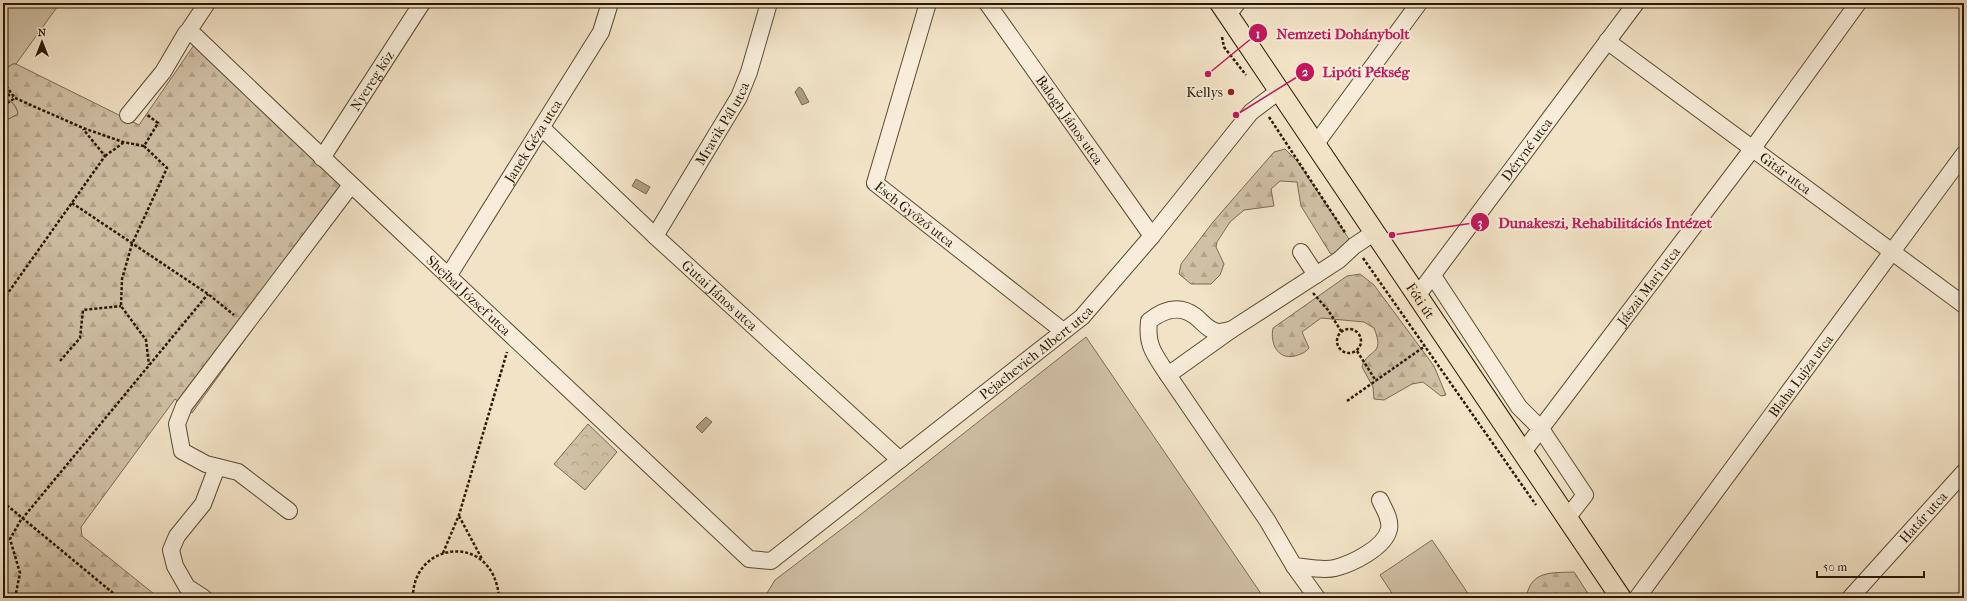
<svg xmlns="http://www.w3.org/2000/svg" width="1967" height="601" font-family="'IM FELL French Canon',serif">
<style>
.grass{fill:#d0c0a5;stroke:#7c6c53}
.forest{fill:url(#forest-firs);stroke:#7c6c53}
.park{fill:url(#park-crowns);stroke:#7c6c53}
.water{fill:#ae9e83;stroke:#79684f}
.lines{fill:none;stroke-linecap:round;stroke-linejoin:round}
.minor-casing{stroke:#5b4b32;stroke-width:18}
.major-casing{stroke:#291801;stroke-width:22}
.path{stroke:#291801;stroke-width:2.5;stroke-dasharray:3 2;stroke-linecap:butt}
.minor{stroke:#f7edda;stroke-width:16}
.major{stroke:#f2e3c6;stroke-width:20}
.poi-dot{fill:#8f2418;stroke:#f7edda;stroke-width:1.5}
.labels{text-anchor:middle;stroke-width:4;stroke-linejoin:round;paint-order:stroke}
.street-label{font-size:14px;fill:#291801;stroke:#f7edda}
.poi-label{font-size:14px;fill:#291801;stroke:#f7edda;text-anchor:end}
.leader{fill:none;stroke:#c2185b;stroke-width:1.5}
.callout-dot{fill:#c2185b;stroke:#f7edda;stroke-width:1.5}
.mark-label{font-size:12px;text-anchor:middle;font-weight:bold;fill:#fff}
.callout-label{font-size:15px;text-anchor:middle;font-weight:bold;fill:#c2185b;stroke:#f7edda;stroke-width:4;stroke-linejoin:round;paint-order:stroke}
</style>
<defs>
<pattern id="forest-firs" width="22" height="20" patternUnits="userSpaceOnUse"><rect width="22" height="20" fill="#d0c0a5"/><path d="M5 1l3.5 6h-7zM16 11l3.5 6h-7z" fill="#b3a48c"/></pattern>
<pattern id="park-crowns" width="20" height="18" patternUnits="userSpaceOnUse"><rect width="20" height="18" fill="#d0c0a5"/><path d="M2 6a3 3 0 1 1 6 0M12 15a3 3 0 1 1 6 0" fill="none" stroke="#b3a48c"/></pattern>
</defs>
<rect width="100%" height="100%" fill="#f2e3c6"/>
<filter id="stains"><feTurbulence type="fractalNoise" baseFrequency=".005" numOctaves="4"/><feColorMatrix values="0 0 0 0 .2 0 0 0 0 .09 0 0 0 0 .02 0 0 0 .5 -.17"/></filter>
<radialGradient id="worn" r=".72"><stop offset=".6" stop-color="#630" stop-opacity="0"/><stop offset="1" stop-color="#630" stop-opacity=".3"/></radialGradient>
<path class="grass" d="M3 3H60L16 64H13L3 70Z
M3 98C11 99 17 107 18 114L3 122Z
M1086 337 1264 598H764L775 580 860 515Z
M1432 540 1471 598H1395L1380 575Z"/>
<path class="forest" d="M194 45 352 197 256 324 192 413 175 399 81 527 82 536 159 598H3V122L18 114C17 106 11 99 3 98V70L13 64H16L139 125Z
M1285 149 1297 161 1355 248V257L1346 259 1330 253 1301 206 1297 182 1280 181 1271 189 1274 206 1244 210 1230 222 1217 242 1216 247 1224 264 1220 275 1211 284H1191L1179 274 1181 264 1213 222 1274 152Z
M1360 274 1374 285 1434 366 1446 395 1441 396 1423 382 1412 384 1384 400 1374 399 1373 387 1362 367C1367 348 1386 357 1374 328L1364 322 1321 318 1302 332 1309 348C1305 353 1301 354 1295 356 1277 360 1270 343 1273 328L1347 276Z
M1574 572 1591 598H1526C1531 570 1551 573 1574 572Z"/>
<path class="park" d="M588 424 617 452 585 490 554 464Z"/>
<path class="water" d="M799 87 802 89 809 102 802 105 795 92Z
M636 179 650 187 646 194 632 186Z
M706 417 712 422 702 433 696 427Z"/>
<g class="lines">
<g class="minor-casing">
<g id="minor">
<path id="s1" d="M207 3 189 30C374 208 562 382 749 559L771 561 1082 317 1152 236 1251 112 1279 91"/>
<path id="s2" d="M928 3 875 183 1063 331"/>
<path id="s3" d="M987 3 1152 236"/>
<path d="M1228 15 1237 3"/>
<path id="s4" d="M1607 41 1964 305"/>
<path d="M128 115 163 72 186 33"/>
<path id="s5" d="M542 128 655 236 900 460"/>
<path d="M1315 145 1419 3"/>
<path id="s6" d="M322 158 422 3"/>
<path d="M1375 232 1354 246 1339 260 1231 330 1168 375 1267 520 1294 566C1306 567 1323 571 1335 568 1351 564 1385 548 1389 529 1391 519 1384 509 1380 500"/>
<path id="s7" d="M655 236 739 97 749 72 769 3"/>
<path d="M1301 252 1316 275"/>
<path id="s8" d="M449 275 601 32 610 3"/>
<path d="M1433 276 1519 407 1541 429 1585 495 1567 518"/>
<path id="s9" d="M1417 296 1636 3"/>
<path d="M1168 375C1155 355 1146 346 1149 321 1163 310 1179 304 1195 316 1203 322 1208 331 1219 332 1222 332 1228 330 1231 330"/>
<path id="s10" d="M1523 452 1753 148 1858 3"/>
<path d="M289 511 238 472 206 464 182 451 177 424 184 406 351 185"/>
<path d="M1294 566 1317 598"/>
<path d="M204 598 187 587 175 566 171 550 177 536 203 504 217 467"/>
<path id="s11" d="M1637 598 1964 154"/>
<path id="s12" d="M1850 598 1964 472"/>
</g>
</g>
<g class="major-casing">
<g id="major">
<path id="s13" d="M1220 3 1621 598"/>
</g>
</g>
<path class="path" d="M1222 37 1224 47 1246 75
M3 82 15 98 83 128 123 142 144 146 158 123 146 114
M3 92 13 97
M3 106 15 98
M1269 117 1346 234
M144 146 167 168 132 244 122 279 121 306 146 340 149 365
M105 156 123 143
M72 203 208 294 234 315
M1363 258 1536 505
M1313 293 1328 310 1341 331
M3 300 105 156 83 129
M1337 341a12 12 0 1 1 24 0a12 12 0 1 1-24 0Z
M1357 351 1376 381
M60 361 80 338 83 310 121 306
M1347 401 1425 346
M3 502 119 598
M459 516 482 559
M22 519 208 294
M443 553 459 515 507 352
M15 598 20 573 10 539 22 518
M413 598C412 541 494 531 499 598"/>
<use href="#minor" class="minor"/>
<use href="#major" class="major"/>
</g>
<circle class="poi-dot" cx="1231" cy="92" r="4"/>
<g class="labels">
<g class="street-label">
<text dy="5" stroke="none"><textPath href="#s6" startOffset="92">Nyereg köz</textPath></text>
<text dy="5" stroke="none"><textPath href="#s3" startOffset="143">Balogh János utca</textPath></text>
<text dy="5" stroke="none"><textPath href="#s7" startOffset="131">Mravik Pál utca</textPath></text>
<text dy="5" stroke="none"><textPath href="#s8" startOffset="158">Janek Géza utca</textPath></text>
<text dy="5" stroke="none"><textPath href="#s9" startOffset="183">Déryné utca</textPath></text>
<text dy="5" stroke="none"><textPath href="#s4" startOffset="222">Gitár utca</textPath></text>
<text dy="5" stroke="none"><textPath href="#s2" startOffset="238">Esch Győző utca</textPath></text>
<text dy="5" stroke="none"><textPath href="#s10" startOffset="208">Jászai Mari utca</textPath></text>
<text dy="5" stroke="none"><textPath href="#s1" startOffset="418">Shejbal József utca</textPath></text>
<text dy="5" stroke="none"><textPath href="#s5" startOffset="244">Gutai János utca</textPath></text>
<text dy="5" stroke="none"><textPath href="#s13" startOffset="359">Fóti út</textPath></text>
<text dy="5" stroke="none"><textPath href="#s1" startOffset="1162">Pejachevich Albert utca</textPath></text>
<text dy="5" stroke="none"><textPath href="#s11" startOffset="276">Blaha Lujza utca</textPath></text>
<text dy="5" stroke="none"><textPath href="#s12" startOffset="109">Határ utca</textPath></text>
</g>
<g class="poi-label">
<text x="1223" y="97">Kellys</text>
</g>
</g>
<path class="leader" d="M1208 74L1258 33M1236 115L1305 72M1392 235L1480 222"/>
<g class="callout-dot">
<circle cx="1208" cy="74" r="4"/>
<circle cx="1236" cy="115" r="4"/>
<circle cx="1392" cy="235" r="4"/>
<circle cx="1258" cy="33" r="10"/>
<circle cx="1305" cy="72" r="10"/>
<circle cx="1480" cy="222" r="10"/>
</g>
<g class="mark-label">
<text x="1258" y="38">1</text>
<text x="1305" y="76">2</text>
<text x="1480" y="227">3</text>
</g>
<g class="callout-label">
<text x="1343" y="39">Nemzeti Dohánybolt</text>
<text x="1366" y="77">Lipóti Pékség</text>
<text x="1605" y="228">Dunakeszi, Rehabilitációs Intézet</text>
</g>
<rect width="1967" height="601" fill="none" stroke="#f2e3c6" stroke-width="16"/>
<rect x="4" y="4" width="1959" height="593" fill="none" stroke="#291801" stroke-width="2"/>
<rect x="8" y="8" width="1951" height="585" fill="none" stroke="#291801"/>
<g transform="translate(42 42)" stroke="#f7edda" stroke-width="3" paint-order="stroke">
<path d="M0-3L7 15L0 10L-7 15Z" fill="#291801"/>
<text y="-6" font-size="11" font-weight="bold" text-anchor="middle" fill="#291801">N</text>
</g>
<path d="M1817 571v6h107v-6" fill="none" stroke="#291801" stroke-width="2"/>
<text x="1823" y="571" font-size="12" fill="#291801" stroke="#f7edda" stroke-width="3" paint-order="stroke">50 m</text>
<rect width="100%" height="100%" filter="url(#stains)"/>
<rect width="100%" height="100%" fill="url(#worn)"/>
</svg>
